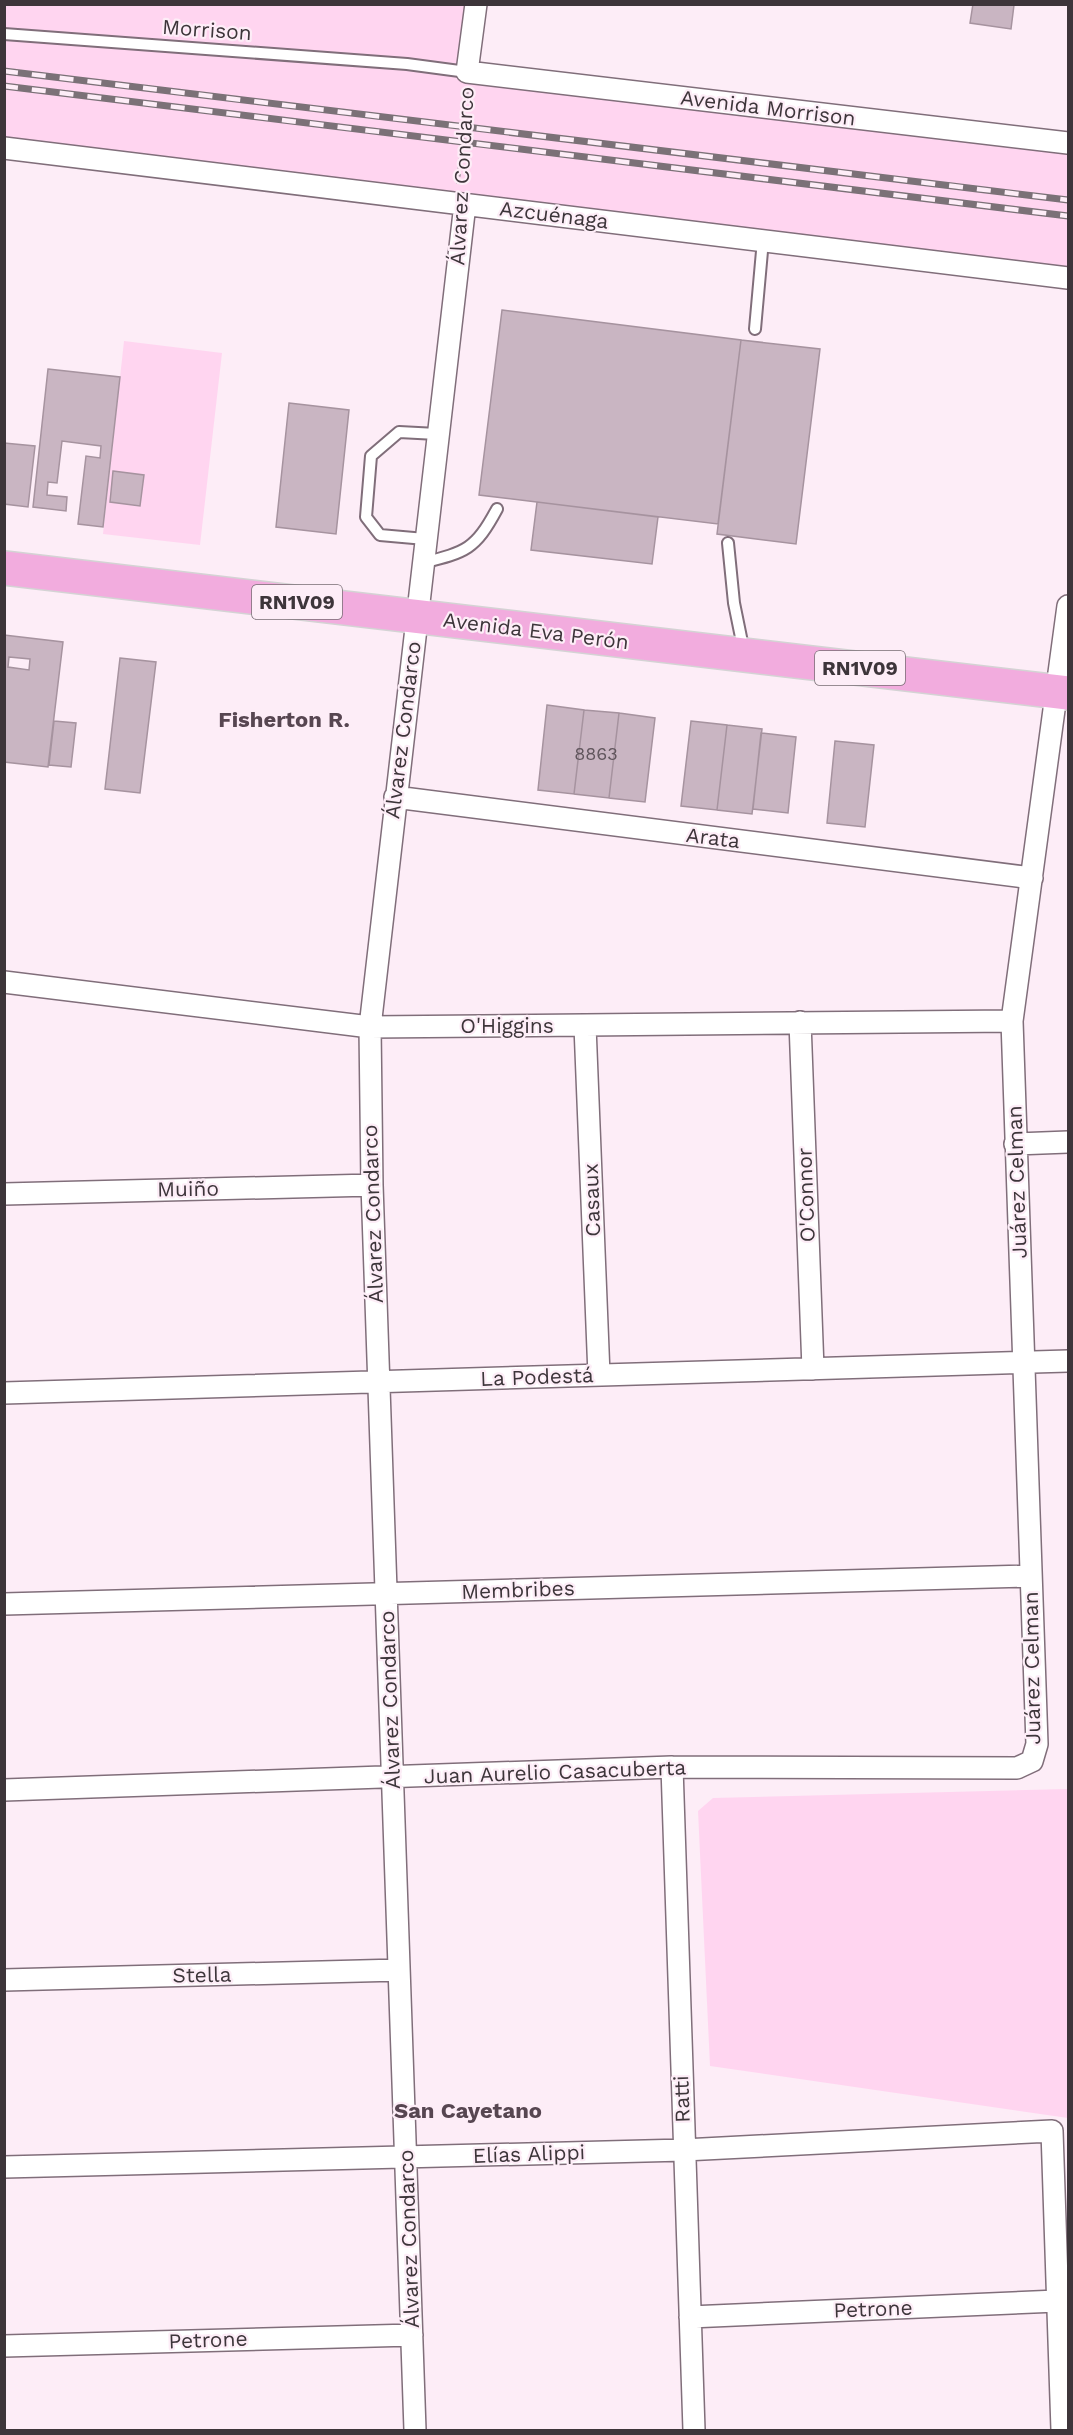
<svg xmlns="http://www.w3.org/2000/svg" width="1073" height="2435" font-family="'Work Sans',sans-serif">
<style>
.green{fill:#ffd5f0}
.building{fill:#c9b5c2;stroke:#a6939f;stroke-width:1.5;fill-rule:evenodd}
.lines{fill:none;stroke-linecap:round;stroke-linejoin:round}
.service-casing{stroke:#806e7a;stroke-width:14}
.minor-casing{stroke:#806e7a;stroke-width:24}
.primary-casing{stroke:#d4d3d4;stroke-width:36}
.path{stroke:#ac9fa7;stroke-width:4;stroke-dasharray:3 4.5;stroke-linecap:butt}
.service{stroke:#fff;stroke-width:10}
.minor{stroke:#fff;stroke-width:21}
.primary{stroke:#f2acde;stroke-width:33}
.rail-casing{stroke:#7b7177;stroke-width:7}
.rail{stroke:#fdedf7;stroke-width:4.5;stroke-dasharray:14;stroke-linecap:butt}
.labels{text-anchor:middle;stroke-width:4.5;stroke-linejoin:round;paint-order:stroke}
.number-label{font-size:18px;fill:#60555c}
.shield{fill:#fdedf7;stroke:#776c73;stroke-width:1.5}
.shield-label{font-size:20px;font-weight:bold;fill:#3d353a}
.street-label{font-size:21px;fill:#3d353a;stroke:#fdedf7}
.neighbourhood-label{font-size:22px;font-weight:bold;fill:#574651;stroke:#fdedf7}
</style>
<rect width="100%" height="100%" fill="#fdedf7"/>
<path class="green" d="M5 5H476L467 72 1068 143V278L5 148Z
M124 341 222 353 200 545 103 534Z
M1068 1789V2118L710 2066 698 1811 713 1798Z"/>
<path class="building" d="M973 4 1014 5 1011 29 970 23Z
M502 310 741 340 718 524 479 495Z
M741 340 820 349 796 544 717 534Z
M48 369 120 377 103 527 78 524 86 456 100 458 101 446 62 441 57 483 48 482 47 495 67 497 66 511 33 507Z
M289 403 349 410 336 534 276 527Z
M4 443 35 446 28 507 4 504Z
M113 471 144 475 140 506 110 502Z
M537 502 658 517 652 564 531 550Z
M4 635 63 642 48 767 4 762ZM9 657 30 659 29 670 8 667Z
M120 658 156 662 140 793 105 789Z
M547 705 584 710 574 794 538 790Z
M584 710 619 713 609 798 574 794Z
M619 713 655 718 645 802 609 798Z
M54 721 76 723 71 767 49 765Z
M691 721 727 725 717 810 681 806Z
M727 725 762 729 752 814 717 810Z
M761 733 796 737 788 813 753 809Z
M835 741 874 745 865 827 827 823Z"/>
<g class="lines">
<g class="service-casing">
<path id="service" d="M4 34 407 64 467 72
M755 329 763 240
M425 539 380 535 366 517 371 456 399 432 437 434
M728 543 734 603 744 652
M422 563C466 552 475 550 497 509"/>
</g>
<g class="minor-casing">
<path id="minor" d="M476 4 467 72 1068 143
M4 148 1068 278
M395 797 1032 878
M4 982 370 1027 1012 1021
M800 1022 813 1369
M585 1026 599 1375
M1015 1144 1068 1142
M4 1194 372 1185
M4 1393 1068 1361
M4 1604 1031 1576
M672 1767 694 2430
M4 1790 672 1767 1017 1768 1032 1761 1037 1744 1012 1021 1068 606
M4 1980 399 1970
M4 2167 684 2150 1052 2131 1062 2430
M690 2317 1057 2301
M4 2346 412 2335
M415 2430 372 1185 370 1027 465 204"/>
</g>
<g class="primary-casing">
<path id="primary" d="M4 568 1068 693"/>
</g>
<path class="path" d="M458 184 467 90"/>
<use href="#service" class="service"/>
<use href="#minor" class="minor"/>
<use href="#primary" class="primary"/>
<g class="rail-casing">
<path id="rail" d="M4 71 1068 200
M4 86 1068 216"/>
</g>
<use href="#rail" class="rail"/>
</g>
<g class="labels">
<g class="number-label">
<text x="596" y="760">8863</text>
</g>
<g class="shield">
<rect x="252" y="585" width="90" height="34" rx="4.5"/>
<rect x="815" y="651" width="90" height="34" rx="4.5"/>
</g>
<g class="shield-label">
<text x="297" y="609">RN1V09</text>
<text x="860" y="675">RN1V09</text>
</g>
<g class="street-label">
<text transform="translate(207 30) rotate(4)" y="7">Morrison</text>
<text transform="translate(768 108) rotate(7)" y="7">Avenida Morrison</text>
<text transform="translate(462 176) rotate(-87)" y="7">Álvarez Condarco</text>
<text transform="translate(554 215) rotate(7)" y="7">Azcuénaga</text>
<text transform="translate(536 631) rotate(7)" y="7">Avenida Eva Perón</text>
<text transform="translate(403 730) rotate(-83)" y="7">Álvarez Condarco</text>
<text transform="translate(713 838) rotate(7)" y="7">Arata</text>
<text x="507" y="1033">O'Higgins</text>
<text transform="translate(1017 1182) rotate(-92)" y="7">Juárez Celman</text>
<text transform="translate(188 1189) rotate(-1)" y="7">Muiño</text>
<text transform="translate(806 1195) rotate(-92)" y="7">O'Connor</text>
<text transform="translate(592 1200) rotate(-92)" y="7">Casaux</text>
<text transform="translate(373 1214) rotate(-92)" y="7">Álvarez Condarco</text>
<text transform="translate(537 1377) rotate(-2)" y="7">La Podestá</text>
<text transform="translate(518 1590) rotate(-2)" y="7">Membribes</text>
<text transform="translate(1032 1668) rotate(-91)" y="7">Juárez Celman</text>
<text transform="translate(390 1700) rotate(-92)" y="7">Álvarez Condarco</text>
<text transform="translate(555 1772) rotate(-2)" y="7">Juan Aurelio Casacuberta</text>
<text transform="translate(202 1975) rotate(-1)" y="7">Stella</text>
<text transform="translate(682 2099) rotate(-92)" y="7">Ratti</text>
<text transform="translate(529 2154) rotate(-2)" y="7">Elías Alippi</text>
<text transform="translate(409 2239) rotate(-92)" y="7">Álvarez Condarco</text>
<text transform="translate(873 2309) rotate(-2)" y="7">Petrone</text>
<text transform="translate(208 2340) rotate(-2)" y="7">Petrone</text>
</g>
<g class="neighbourhood-label">
<text x="284" y="727">Fisherton R.</text>
<text x="468" y="2118">San Cayetano</text>
</g>
</g>
<rect width="1073" height="2435" fill="none" stroke="#3d353a" stroke-width="12"/>
</svg>
